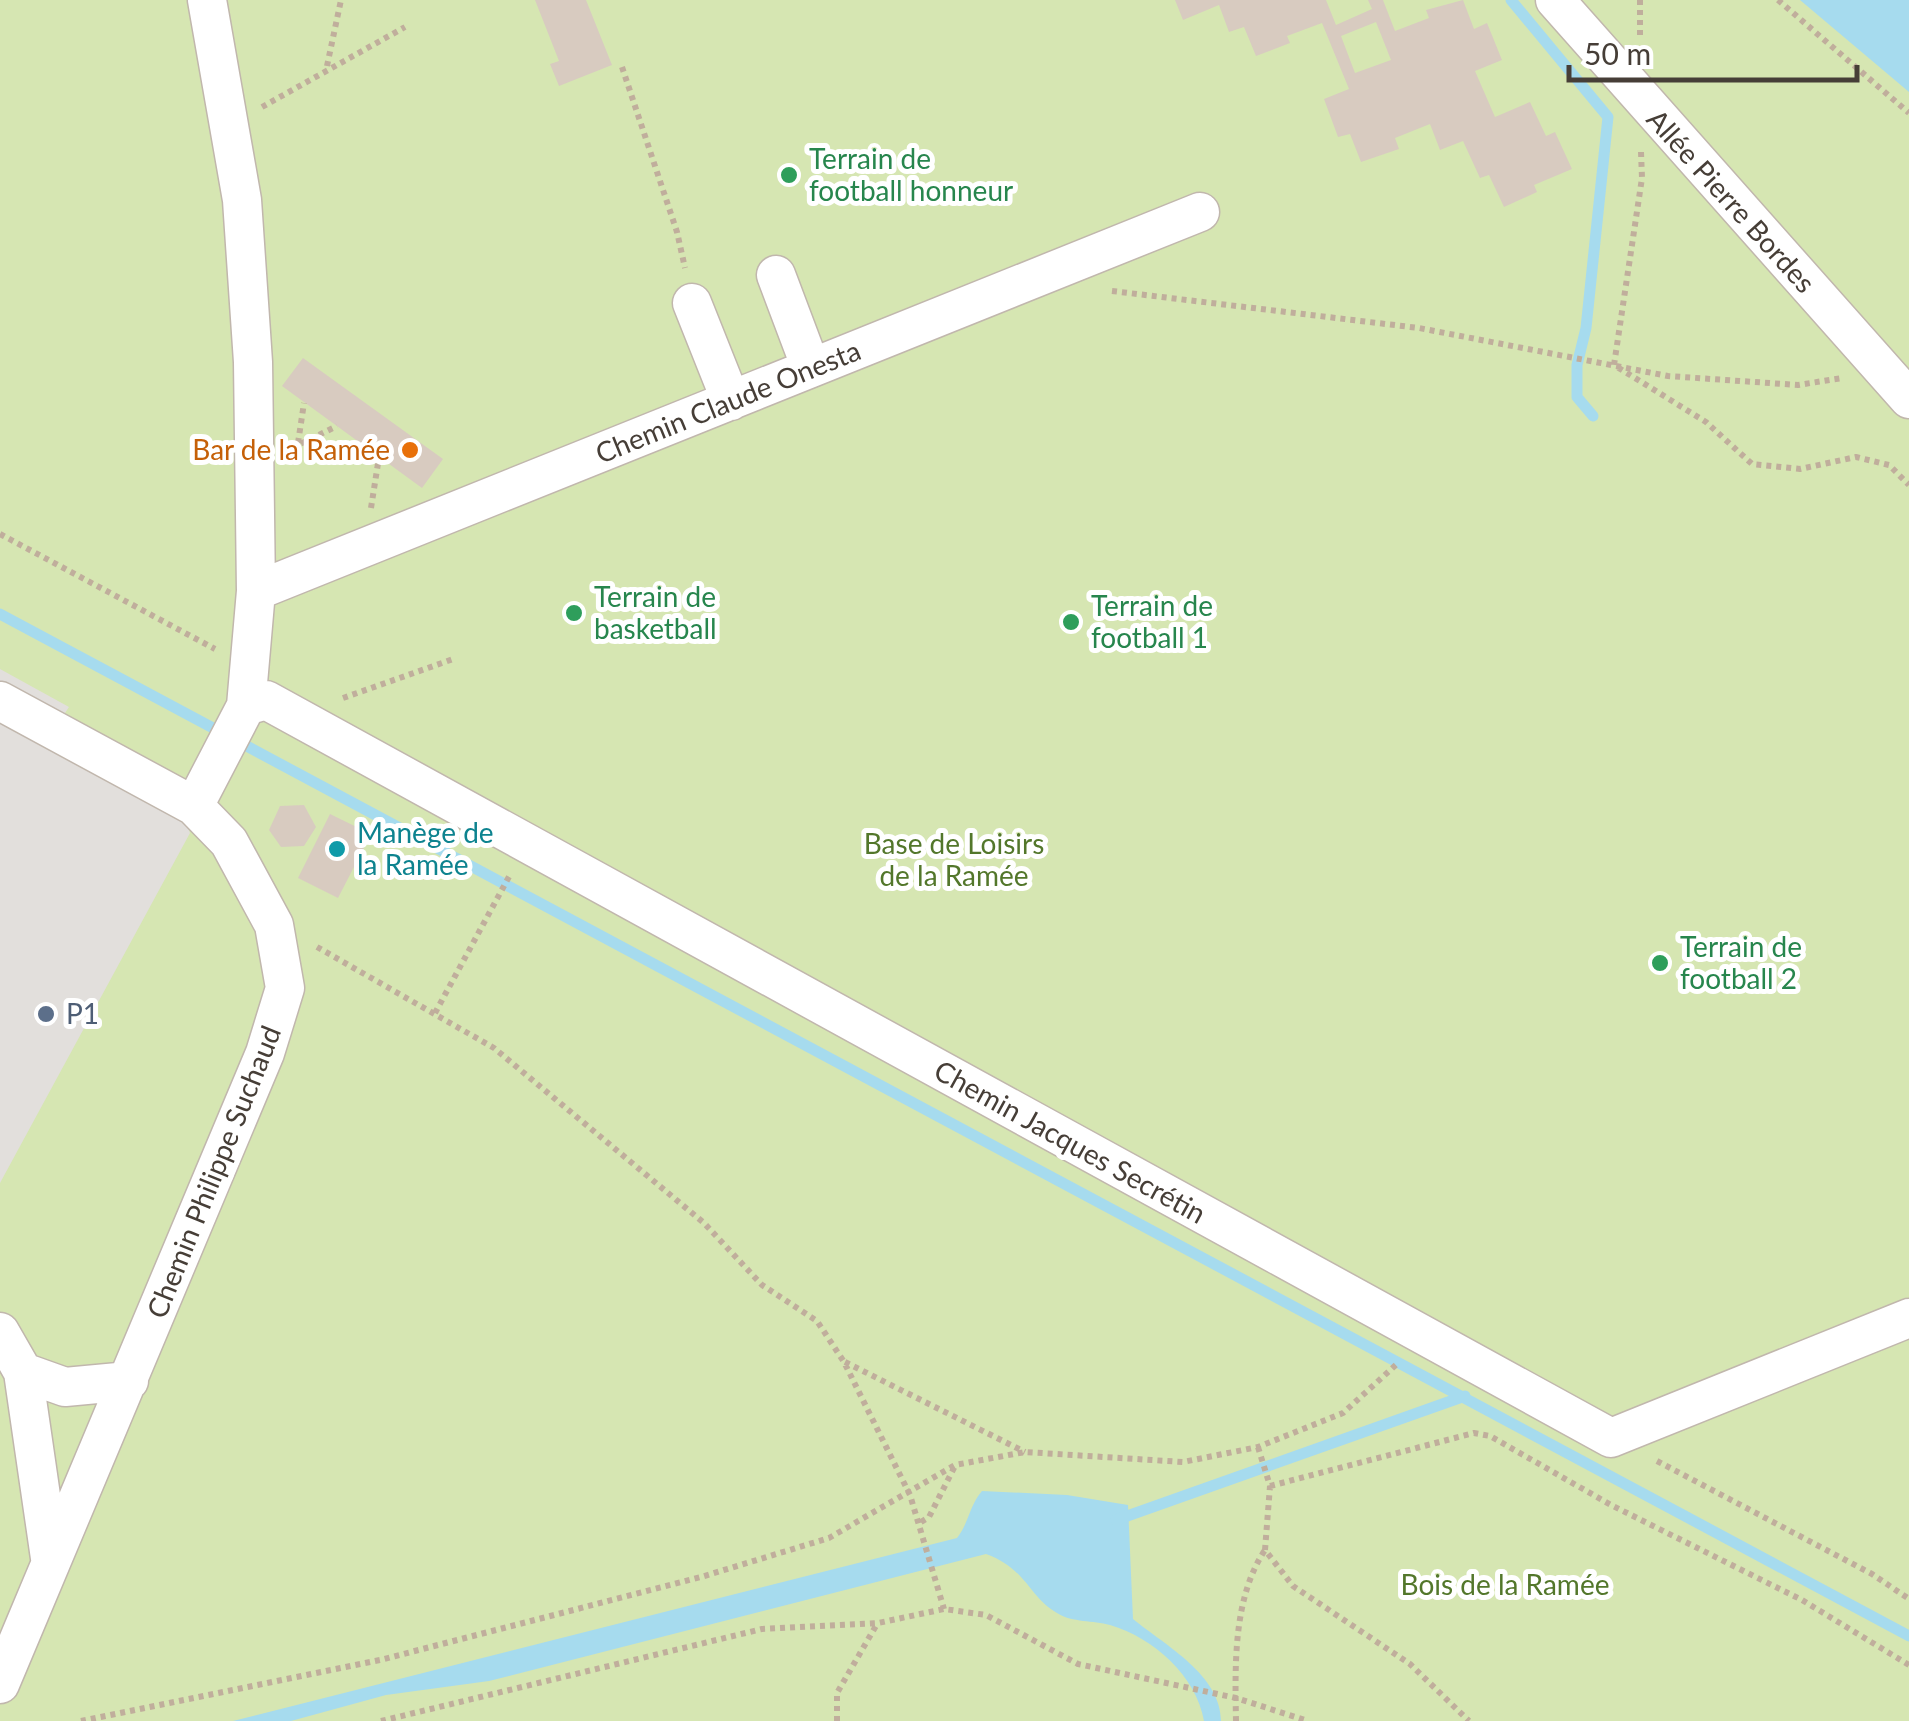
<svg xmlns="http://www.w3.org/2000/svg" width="1909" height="1721" font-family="Lato,sans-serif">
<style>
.green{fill:#d6e6b2}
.parking{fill:#e2dfdc}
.water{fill:#a6dbee}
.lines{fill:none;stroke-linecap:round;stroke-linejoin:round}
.stream{stroke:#a6dbee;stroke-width:11}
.building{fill:#d8cbc0;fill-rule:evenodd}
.minor-casing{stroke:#c1b7ad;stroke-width:41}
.path{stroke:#c0ae9c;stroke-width:6;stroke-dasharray:5 5;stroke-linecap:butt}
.minor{stroke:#fff;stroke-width:38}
.leisure-dot{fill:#2e9e5b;stroke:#fff;stroke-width:4}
.food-dot{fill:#e8710a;stroke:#fff;stroke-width:4}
.culture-dot{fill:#0f9aa8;stroke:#fff;stroke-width:4}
.service-dot{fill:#5c6f8a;stroke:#fff;stroke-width:4}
.labels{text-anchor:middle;stroke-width:10;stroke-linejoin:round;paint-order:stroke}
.leisure-label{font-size:28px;fill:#27864d;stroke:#fff;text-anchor:start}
.street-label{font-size:28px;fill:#463e37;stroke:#fff}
.food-label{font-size:28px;fill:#c56008;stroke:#fff;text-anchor:end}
.culture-label{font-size:28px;fill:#0d838f;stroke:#fff;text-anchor:start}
.park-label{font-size:28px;fill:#53772b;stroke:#fff}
.service-label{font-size:28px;fill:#4e5e75;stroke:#fff;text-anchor:start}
</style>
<rect width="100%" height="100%" fill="#f3eee8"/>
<path class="green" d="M0 0H1909V1721H0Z"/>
<path class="parking" d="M0 669 69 707 61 719 166 773 190 833 0 1183Z"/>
<path class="water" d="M1800 0H1909V92Z
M982 1491 1067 1495 1128 1505 1133 1619C1166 1646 1221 1675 1221 1721H1204C1196 1676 1154 1638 1110 1625 1093 1620 1073 1623 1057 1613 1028 1596 1027 1569 986 1554L489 1681 386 1695 291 1721H233L957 1538C969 1523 969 1506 982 1491Z"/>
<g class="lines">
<path class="stream" d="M1511 0 1608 117 1586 328 1577 365V397L1593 416
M0 614 1909 1636
M1116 1520 1465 1396"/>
</g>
<path class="building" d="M535 0H586L612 65 559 86 550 64 559 61Z
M1175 0H1326L1336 25 1372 9 1368 0H1383L1395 31 1429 18 1426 10 1463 0 1474 29 1487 23 1502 60 1475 71 1495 117 1530 102 1546 136 1555 132 1572 169 1534 185 1537 192 1504 207 1489 175 1480 178 1463 141 1440 150 1430 124 1395 138 1399 149 1361 162 1350 134 1338 137 1324 99 1349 89 1322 23 1287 36 1290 43 1256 56 1244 27 1229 32 1219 5 1183 20ZM1376 22 1391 60 1355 73 1341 36Z
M303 358 443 459 422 488 282 386Z
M304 805 316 827 304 846 281 847 269 830 280 806Z
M330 814 371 834 338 898 298 878Z"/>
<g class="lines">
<g class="minor-casing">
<path id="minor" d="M1555 0 1909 399
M776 275 811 368
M692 303 731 401
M256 591 1200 212
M0 701 194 806 229 842 274 925 285 988 265 1053 0 1684
M246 706 266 700 1611 1438 1909 1318
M194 806 246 706 256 591 253 362 242 200 207 0
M0 1332 23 1372 50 1558
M23 1372 65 1387 129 1381"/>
</g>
<path class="path" d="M1640 0V39
M1778 0 1909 113
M327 66 341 0
M622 67 677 232 685 268
M262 107 405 27
M1641 152 1642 178 1614 365 1706 422 1752 464 1800 469 1856 457 1889 465 1909 485
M1112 291 1419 328 1668 376 1798 385 1842 378
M298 443 304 403
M292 448 337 426
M371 508 379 457
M0 534 215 649
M343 698 456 658
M317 947 494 1048 704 1223 762 1285 817 1321 844 1362 910 1495 944 1609
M435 1013 511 873
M845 1362 1025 1452
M1258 1447 1270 1486 1265 1550 1293 1586 1410 1664 1469 1721
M1657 1461 1872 1574 1909 1599
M1270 1486 1474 1433 1490 1436 1611 1505 1802 1600 1909 1665
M921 1522 929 1517 955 1466
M81 1721 380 1660 701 1577 829 1538 955 1465 1025 1452 1183 1462 1258 1447 1343 1413 1398 1363
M381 1721 762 1629 878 1623 944 1609 986 1615 1078 1664 1236 1698 1308 1721
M837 1721V1693L877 1624
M1236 1721C1235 1665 1233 1598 1265 1550"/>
<use href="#minor" class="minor"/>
</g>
<g class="leisure-dot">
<circle cx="789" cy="175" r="10"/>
<circle cx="574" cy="613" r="10"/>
<circle cx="1071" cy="622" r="10"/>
<circle cx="1660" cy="963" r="10"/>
</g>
<circle class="food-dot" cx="410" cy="450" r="10"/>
<circle class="culture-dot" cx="337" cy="849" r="10"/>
<circle class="service-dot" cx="46" cy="1014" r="10"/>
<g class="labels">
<g class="leisure-label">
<text x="809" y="169">Terrain de<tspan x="809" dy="32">football honneur</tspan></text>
<text x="594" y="607">Terrain de<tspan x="594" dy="32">basketball</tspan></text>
<text x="1091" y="616">Terrain de<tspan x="1091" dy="32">football 1</tspan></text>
<text x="1680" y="957">Terrain de<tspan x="1680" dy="32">football 2</tspan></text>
</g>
<g class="street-label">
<text transform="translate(1731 201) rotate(48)" y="10">Allée Pierre Bordes</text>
<text transform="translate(728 402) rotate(-22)" y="10">Chemin Claude Onesta</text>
<text transform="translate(1070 1142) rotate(29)" y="10">Chemin Jacques Secrétin</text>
<text transform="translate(214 1172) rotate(-68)" y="10">Chemin Philippe Suchaud</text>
</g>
<g class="food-label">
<text x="390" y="460">Bar de la Ramée</text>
</g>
<g class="culture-label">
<text x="357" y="843">Manège de<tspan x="357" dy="32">la Ramée</tspan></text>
</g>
<g class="park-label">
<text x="954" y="854">Base de Loisirs<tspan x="954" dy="32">de la Ramée</tspan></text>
<text x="1505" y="1595">Bois de la Ramée</text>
</g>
<g class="service-label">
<text x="66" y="1024">P1</text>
</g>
</g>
<path d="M1569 65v15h288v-15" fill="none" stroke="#463e37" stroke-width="5"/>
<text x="1584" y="65" font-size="30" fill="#463e37" stroke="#ffffff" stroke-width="8" paint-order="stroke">50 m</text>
</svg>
